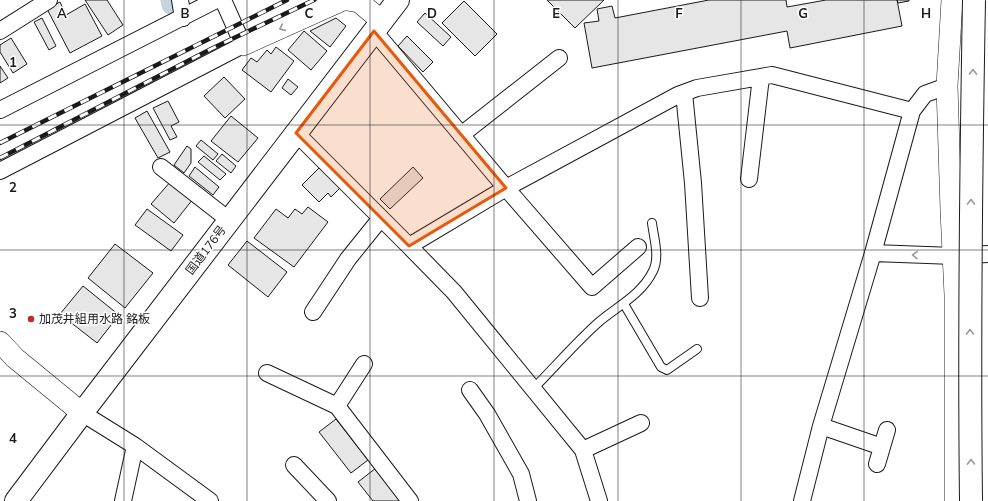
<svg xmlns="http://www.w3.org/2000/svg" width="988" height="501" font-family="Mulish,'Noto Sans JP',sans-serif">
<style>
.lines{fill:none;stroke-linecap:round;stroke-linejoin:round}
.canal{stroke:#c6d2dc;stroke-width:19}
.building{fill:#e6e6e6;stroke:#1a1a1a}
.service-casing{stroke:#1a1a1a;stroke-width:10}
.minor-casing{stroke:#1a1a1a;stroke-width:18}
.tertiary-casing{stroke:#1a1a1a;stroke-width:22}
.trunk-casing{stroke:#1a1a1a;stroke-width:24}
.service{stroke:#fff;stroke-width:8}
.minor{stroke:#fff;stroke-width:16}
.tertiary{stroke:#fff;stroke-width:21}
.trunk{stroke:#fff;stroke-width:22}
.rail-casing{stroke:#1a1a1a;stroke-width:4.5}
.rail{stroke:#fff;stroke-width:3;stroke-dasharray:9;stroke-linecap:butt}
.motorway-bridge-casing{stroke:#1a1a1a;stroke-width:24;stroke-linecap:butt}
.motorway-bridge{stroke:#fff;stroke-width:22}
.oneway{stroke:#989898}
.marked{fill:#e8590c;fill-opacity:0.2;stroke:#e8590c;stroke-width:3;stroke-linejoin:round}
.grid{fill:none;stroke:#1a1a1a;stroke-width:1;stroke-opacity:0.55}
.poi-dot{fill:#c62828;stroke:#fff;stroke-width:1.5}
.labels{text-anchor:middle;stroke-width:3;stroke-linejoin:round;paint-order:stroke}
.street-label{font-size:12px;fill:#1a1a1a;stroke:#fff}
.poi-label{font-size:12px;fill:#1a1a1a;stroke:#fff;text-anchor:start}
.grid-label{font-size:13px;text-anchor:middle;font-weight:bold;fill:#1a1a1a;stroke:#fff;stroke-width:3;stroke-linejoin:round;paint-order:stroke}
</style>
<rect width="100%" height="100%" fill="#fff"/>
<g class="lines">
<path class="canal" d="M170 0 171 5"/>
</g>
<path class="building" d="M85 0H107L123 25 108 35Z
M547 0H604L575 28Z
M709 0H786L787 7 826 0H897L902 26 790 48 787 31 592 68 584 23 599 21 597 9 612 6 615 18Z
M897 0H909V1L898 3Z
M464 1 497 34 475 56 442 23Z
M60 2 66 15 85 4 102 36 70 53 47 9Z
M425 13 451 37 443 46 417 22Z
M42 18 56 46 49 50 34 22Z
M336 18 346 26 330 47 310 31Z
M304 31 327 51 311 70 288 50Z
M407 36 433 62 423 72 398 46Z
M11 38 27 64 13 73 0 52V45Z
M276 47 294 61 271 92 242 70 251 58 257 62 267 50 271 54Z
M0 66 8 78 0 83Z
M224 77 245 99 225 118 204 96Z
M288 79 298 87 291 95 282 88Z
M168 101 179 122 171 126 177 137 170 140 153 108Z
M147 111 170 152 158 158 135 118Z
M231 116 258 138 238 162 211 141Z
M201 140 218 154 213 160 196 146Z
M187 146 191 149V163L184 173 174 165Z
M222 154 236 166 231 173 216 161Z
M204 156 226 174 220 180 198 162Z
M321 166 341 187 331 197 328 193 319 202 302 185Z
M195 167 219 187 213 195 189 176Z
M413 167 423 178 390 209 380 199Z
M171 181 193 199 174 223 151 204Z
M308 207 328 222 294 267 254 238 276 209 288 218 295 209 302 214Z
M147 209 183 235 171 251 135 225Z
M247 241 287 272 268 297 228 265Z
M115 244 153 273 125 308 88 278Z
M83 286 119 315 97 343 60 314Z
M336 419 368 460 351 473 319 432Z
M376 468 402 501H373L358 482Z"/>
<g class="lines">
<g class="service-casing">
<path id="service" d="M624 304 661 367 667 370 697 349
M533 389C555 367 576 342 600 321 618 306 642 294 653 271 660 257 654 239 652 223"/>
</g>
<g class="minor-casing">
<path id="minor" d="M180 0 183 18
M0 31 49 0
M374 31 506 188 592 287 638 247
M684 93 693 183 700 298
M0 110 216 0
M296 133 409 246 454 292 583 450 599 501
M461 135 559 58
M161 167 229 220
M0 171 243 45 223 0
M749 179 761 77
M409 246 506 188 678 95 697 88 772 75 912 111
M873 253 954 256 988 254
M313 312 348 259 381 218
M267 373 337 406 410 501
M470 390 487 414 521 474 528 501
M337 406 364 364
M82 413 135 446 123 501
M821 426 882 447
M135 446 210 501
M583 450 641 423
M877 464 887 430
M294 465 328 501
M802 501 821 426 873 253 912 111 925 94 947 86"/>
</g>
<g class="tertiary-casing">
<path id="tertiary" d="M347 0 359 2 382 21
M952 0 947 86 951 211 955 295V501
M243 45 343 0
M0 342 15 358 82 413"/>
</g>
<g class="trunk-casing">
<path id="trunk" d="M16 501 82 413 398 0"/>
</g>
<use href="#service" class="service"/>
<use href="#minor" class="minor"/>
<use href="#tertiary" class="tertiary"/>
<use href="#trunk" class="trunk"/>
<g class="rail-casing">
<path id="rail" d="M0 143 287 0
M0 158 211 49 314 0"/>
</g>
<use href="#rail" class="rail"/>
<g class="motorway-bridge-casing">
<path id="motorway-bridge" d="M971 501C969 334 971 167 974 0"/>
</g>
<use href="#motorway-bridge" class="motorway-bridge"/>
</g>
<defs><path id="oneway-chevron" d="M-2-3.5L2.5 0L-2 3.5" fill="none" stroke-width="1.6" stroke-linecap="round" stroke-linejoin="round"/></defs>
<g class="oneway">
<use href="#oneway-chevron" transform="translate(282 28) rotate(156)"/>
<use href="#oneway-chevron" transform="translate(973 72) rotate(-89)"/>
<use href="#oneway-chevron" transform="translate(971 202) rotate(-90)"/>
<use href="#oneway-chevron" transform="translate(915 255) rotate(-178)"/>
<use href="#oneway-chevron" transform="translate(970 332) rotate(-90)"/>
<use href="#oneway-chevron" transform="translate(971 462) rotate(-91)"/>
</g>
<path class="marked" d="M374 31 506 188 409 246 296 133Z"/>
<path class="grid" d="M124 0V501M247 0V501M370 0V501M494 0V501M618 0V501M741 0V501M864 0V501M0 125H988M0 250H988M0 376H988"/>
<circle class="poi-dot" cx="31" cy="319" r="4"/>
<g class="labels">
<g class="street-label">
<text transform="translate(206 250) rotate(-53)" y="4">国道176号</text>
</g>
<g class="poi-label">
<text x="39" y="323">加茂井組用水路 銘板</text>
</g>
</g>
<g class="grid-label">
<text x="62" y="18">A</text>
<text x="185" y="18">B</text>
<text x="309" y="18">C</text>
<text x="432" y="18">D</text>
<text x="556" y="18">E</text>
<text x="679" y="18">F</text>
<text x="803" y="18">G</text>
<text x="926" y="18">H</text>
<text x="13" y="67">1</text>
<text x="13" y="192">2</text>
<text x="13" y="318">3</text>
<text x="13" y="443">4</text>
</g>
</svg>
